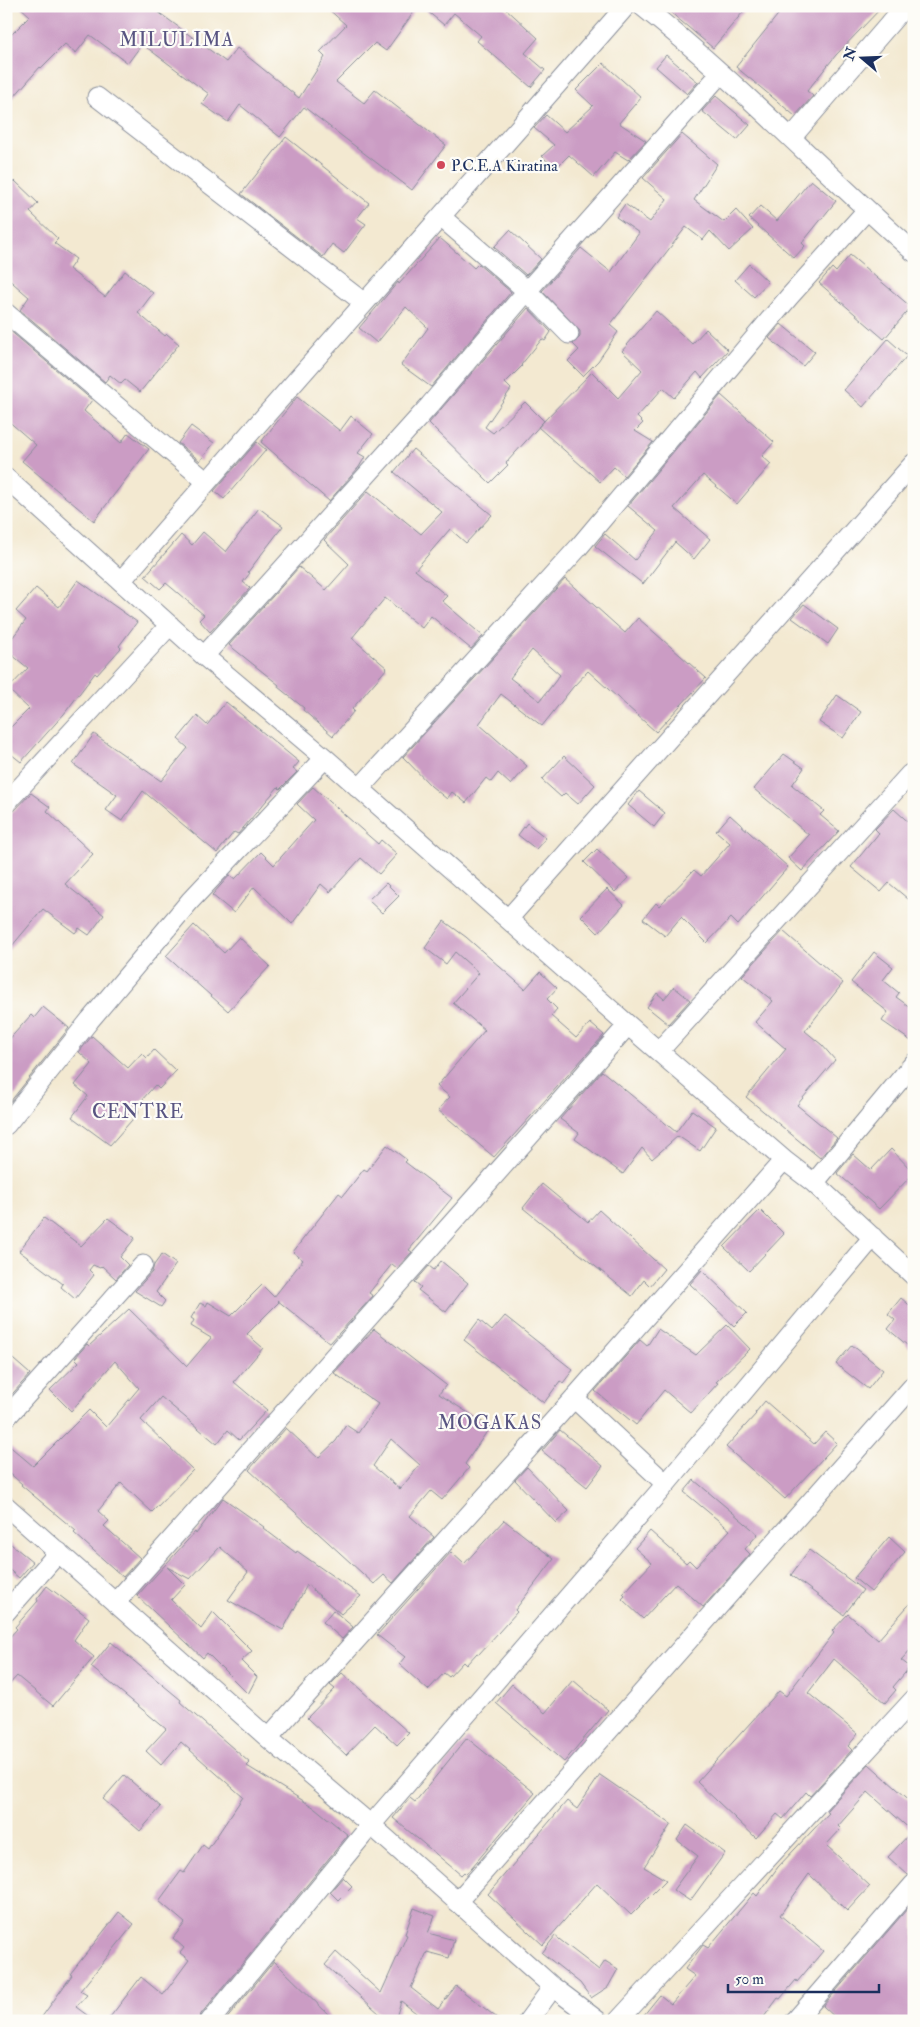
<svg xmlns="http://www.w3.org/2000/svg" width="920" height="2027" font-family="'IM FELL Double Pica',serif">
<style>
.building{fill:#cb9cc4;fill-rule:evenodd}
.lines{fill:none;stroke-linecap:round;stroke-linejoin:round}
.minor-casing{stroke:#878c98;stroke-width:21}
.minor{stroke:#fff;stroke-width:19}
.poi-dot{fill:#d1495b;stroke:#fdfcf7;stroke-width:2}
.labels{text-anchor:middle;stroke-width:4.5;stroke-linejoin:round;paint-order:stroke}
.poi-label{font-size:16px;fill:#1b2f5e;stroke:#fdfcf7;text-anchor:start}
.quarter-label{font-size:19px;letter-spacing:1px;fill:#595582;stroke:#fdfcf7}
</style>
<rect width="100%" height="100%" fill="#fdfcf7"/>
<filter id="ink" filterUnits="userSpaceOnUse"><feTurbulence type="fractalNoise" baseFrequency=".02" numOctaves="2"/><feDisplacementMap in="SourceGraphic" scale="10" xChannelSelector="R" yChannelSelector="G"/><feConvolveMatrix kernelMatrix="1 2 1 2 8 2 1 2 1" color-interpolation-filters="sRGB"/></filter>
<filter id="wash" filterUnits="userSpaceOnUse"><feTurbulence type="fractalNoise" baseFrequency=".0096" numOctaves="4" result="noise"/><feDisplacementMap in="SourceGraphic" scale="20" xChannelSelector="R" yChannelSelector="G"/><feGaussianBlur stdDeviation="1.12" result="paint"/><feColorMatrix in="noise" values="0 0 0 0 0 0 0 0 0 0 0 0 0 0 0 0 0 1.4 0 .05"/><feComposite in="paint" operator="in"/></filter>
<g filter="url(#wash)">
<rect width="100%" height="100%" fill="#f3e9d1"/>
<g id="blocks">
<path class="building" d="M19 6H150L226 62 237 48 299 98 325 57 320 52 346 25 325 6H418L386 51 375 43 336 82 364 103 375 90 446 145 412 190 304 107 280 137 240 105 228 122 202 104 209 94 142 44 128 63 90 35 76 53 65 44 41 68 40 67 6 106V40L30 16Z
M421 6H503L538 38 525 53 545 70 531 87 477 41 481 36 454 13 444 25Z
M663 6H748L713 48Z
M785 6H883L836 55 807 91 813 96 795 116 736 67Z
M666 55 698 82 687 94 656 67Z
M603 63 641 97 619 123 646 141 628 160 615 152 594 177 569 155 555 169 542 156 554 145 534 128 546 115 565 132 593 106 576 90Z
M716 96 750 125 737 140 702 111Z
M682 134 717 164 694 200 724 222 736 210 753 229 729 251 710 231 703 240 686 227 610 325 618 332 598 361 583 376 568 361 579 350 573 344 580 337V331L542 291 581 248 611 272 639 233 616 217 625 204 650 222 667 199 643 178Z
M286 137 369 203 357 218 366 224 344 253 332 244 323 257 241 194Z
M811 180 836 201 802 243 805 246 794 258 749 218 760 206 777 221Z
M15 181 38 203 30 212 58 239 54 243 76 259 69 269 105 297 125 271 153 293 138 313 165 336 167 334 179 344 140 392 125 380 121 384 110 375 105 382 20 310 29 297 6 277V191Z
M510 230 541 259 526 275 494 247Z
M440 238 474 268 478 264 511 292 431 387 401 365 428 328 406 307 377 343 359 328 398 282 399 284Z
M850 255 911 307 884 339 819 283 832 268 836 272Z
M749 264 768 282 754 297 735 280Z
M528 308 551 332 545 341 542 339 521 365 522 366 505 383 511 389 485 427 493 433 525 402 544 421 506 463 508 465 490 483 429 423Z
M656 311 692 344 706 329 728 350 702 378 697 372 674 398 663 388 637 417 643 423 635 431 653 442 624 476 614 467 600 482 538 427 592 372 618 398 642 370 622 351Z
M781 324 815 352 803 366 769 338Z
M8 329 92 400 84 411 121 443 128 433 149 449 94 521 22 461 36 445 6 419V332Z
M888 339 907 356 863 407 844 390Z
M721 395 774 442 762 456 771 464 737 504 703 475 674 508 710 539 694 559 675 542 643 584 595 546 605 534 635 560 658 531 628 506Z
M297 397 340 431 351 416 373 434 358 453 365 457 359 467 329 501 261 442Z
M191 426 214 443 200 461 178 443Z
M257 442 266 450 224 499 214 491Z
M413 449 492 515 466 543 450 529 415 570 447 596 442 601 483 636 471 649 431 616 422 628 385 598 352 638 387 668 352 709 354 711 333 736 303 710 304 708 278 687 279 685 229 645 299 567 326 590 349 564 324 540 368 491 421 534 442 512 394 472Z
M259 508 283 526 248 572 250 573 243 582 250 588 210 632 199 620 204 615 166 583 160 589 145 576 181 535 192 545 203 532 226 552Z
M565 579 625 633 638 618 706 678 656 732 588 671 573 687 542 726 501 694 479 724 527 766 511 785 498 773 491 782 486 778 466 803 452 792 447 799 431 786 403 757ZM532 650 560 675 540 701 510 678Z
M78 580 137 622 119 646 121 648 97 675 95 673 64 714 21 762 6 750V732L29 709 8 689 28 668 6 650V646L26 620 16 611 36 588 59 607Z
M804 604 838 629 828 644 792 618Z
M837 695 861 712 843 738 819 722Z
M226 702 299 762 293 769 297 772 280 789 278 787 238 834 234 832 217 853 143 791 122 821 106 810 117 795 73 764 94 734 161 781 188 748 178 739 197 716 207 725Z
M784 754 804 768 792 785 824 811 820 815 839 831 802 871 788 858 809 835 754 789Z
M564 756 595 785 578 804 565 793 561 797 542 780Z
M313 787 378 844 381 840 397 854 379 874 361 858 330 892 321 884 292 924 254 887 234 913 212 895 230 875 235 879 261 852 274 865 314 820 297 804Z
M639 791 665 813 654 827 628 805Z
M31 793 50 807 47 811 93 854 65 884 104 915 89 935 79 928 75 933 43 909 6 953V816L14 811Z
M894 809 914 827V904L889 883 881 892 851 867 879 833 875 829Z
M730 815 788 867 738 925 731 918 707 943 681 917 665 936 643 919 656 903 659 906 694 870 701 876 730 843 716 831Z
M527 823 546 838 536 849 518 835Z
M597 849 628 878 615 892 584 862Z
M386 883 399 896 382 913 368 900Z
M607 889 624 905 598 933 581 916Z
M444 921 466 937 525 989 540 972 557 988 547 999 557 1009 551 1016 576 1038 590 1023 604 1035 494 1157 438 1110 450 1097 437 1086 485 1030 453 1003 479 973 455 952 446 964 425 948Z
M194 925 224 953 239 937 270 966 228 1011 166 956Z
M783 931 843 983 805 1031 822 1045 835 1060 797 1105 837 1138 820 1158 746 1097 786 1049 755 1022 773 1001 742 976Z
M874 952 893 967 883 980 899 993 896 997 914 1010V1043L882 1021 888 1012 851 982Z
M674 987 690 1000 668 1024 647 1007 657 993 664 999Z
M43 1007 69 1028 6 1107V1066L12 1059 6 1054V1043L31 1015 34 1018Z
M92 1036 128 1068 142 1053 147 1058 154 1050 176 1071 159 1089 155 1085 135 1108 139 1112 110 1145 72 1117 88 1096 75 1085 92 1064 79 1052Z
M602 1071 676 1132 692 1110 716 1127 700 1151 678 1136 652 1159 642 1148 623 1174 575 1139 579 1133 560 1119Z
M387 1145 407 1160 405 1162 452 1198 409 1250 412 1252 397 1268 392 1264 369 1293 373 1296 330 1343 277 1300 279 1302 247 1334 263 1348 234 1382 267 1410 239 1440 228 1430 217 1444 161 1397 141 1420 193 1470 152 1512 121 1483 98 1511 109 1521 104 1526 140 1558 123 1577 74 1533 76 1531 21 1485 22 1484 6 1470V1443L33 1466 89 1410 106 1427 139 1388 115 1361 71 1411 50 1390 79 1362 75 1358 87 1344 89 1346 129 1309 187 1366 211 1338 191 1326 194 1320 191 1318 200 1303 206 1306 208 1302 231 1316 262 1285 274 1297 303 1260 293 1252 339 1193 343 1196 364 1169 367 1171Z
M891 1149 914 1173 879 1209 837 1173 853 1154 871 1170Z
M542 1184 588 1222 599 1210 664 1269 650 1286 644 1280 632 1296 523 1208Z
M760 1210 784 1234 749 1271 724 1247Z
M44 1218 81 1246 108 1218 135 1238 120 1257 128 1265 116 1279 102 1266 100 1268 93 1265 89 1270 94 1275 75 1299 61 1287 63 1284 19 1251Z
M162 1254 176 1264 156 1292 165 1301 161 1307 135 1291 152 1272 154 1265Z
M441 1261 468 1283 446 1312 418 1290 421 1287 415 1282 429 1266 434 1270Z
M702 1270 747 1313 734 1326 690 1284Z
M901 1298 914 1309V1351L888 1329 895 1320 888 1314Z
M505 1316 573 1370 563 1383 560 1381 544 1403 464 1340 479 1320 492 1331Z
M727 1325 750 1349 716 1382 718 1383 691 1413 664 1390 636 1425 595 1391 640 1340 647 1346 658 1329 696 1355Z
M374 1329 446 1385 439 1394 490 1427 465 1464 469 1468 442 1500 431 1491 410 1516 434 1537 393 1583 384 1575 374 1584 249 1470 286 1428 318 1458 336 1441 346 1425 358 1433 378 1404 334 1373ZM391 1439 420 1465 400 1489 373 1466Z
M852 1345 883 1370 868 1389 836 1364Z
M6 1353 30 1374 6 1401Z
M765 1401 814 1444 825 1432 837 1443 785 1499 726 1447 756 1414 755 1413Z
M560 1430 603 1466 587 1487 542 1451Z
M527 1467 569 1511 556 1523 515 1480Z
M694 1480 758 1534 745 1549 750 1554 703 1607 676 1583 643 1619 622 1599 625 1596 623 1594 652 1563 635 1548 650 1531 686 1563 689 1560 696 1567 730 1530 684 1492Z
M223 1498 264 1527 263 1528 296 1553 297 1551 361 1596 341 1614 307 1585 283 1630 228 1600 248 1572 220 1547 190 1579 167 1567 185 1585 171 1600 201 1629 213 1612 252 1651 241 1661 257 1677 248 1694 207 1653 203 1658 137 1596 195 1532 196 1534Z
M504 1520 554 1559 515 1610 517 1612 479 1654 477 1653 466 1665 463 1662 449 1677 444 1673 428 1690 399 1664 405 1657 377 1635 451 1552 464 1564Z
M889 1537 905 1552 871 1592 854 1578Z
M6 1540 33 1562 19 1578 6 1567Z
M809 1550 863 1590 844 1615 791 1575Z
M47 1586 89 1618 74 1640 94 1657 53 1706 17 1676 6 1688V1641L17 1629 15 1627 38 1601 37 1599Z
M914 1599V1646L901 1660 910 1667 893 1687 896 1690 885 1703 834 1659 808 1693 858 1734 848 1746 852 1750 810 1796 806 1792 783 1819 777 1814 756 1838 697 1782 779 1691 786 1696 834 1633 832 1631 848 1614 878 1640Z
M333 1610 353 1627 342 1639 323 1622Z
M111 1642 181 1700 180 1702 250 1763 247 1766 315 1808 348 1835 201 2014 199 2021H107L141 1977 163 1995 189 1960 180 1953 184 1948 173 1938 185 1923 159 1901 181 1871 184 1873 203 1845 208 1849 243 1797 181 1742 161 1765 146 1751 166 1729 91 1667Z
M342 1673 409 1733 397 1745 375 1725 346 1755 307 1718 335 1689 330 1685Z
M573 1680 608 1710 564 1762 496 1703 512 1684 545 1713Z
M467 1738 535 1793 466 1874 464 1872 461 1875 393 1818 410 1798 415 1802Z
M869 1764 914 1804V1873L908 1875 888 1857 912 1831 868 1792 838 1826 841 1829 826 1845 870 1886 847 1911 809 1874 780 1915 823 1951 797 1982 796 1980 780 1999 778 1998 761 2021H639L660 1995 671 2004 695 1976 685 1969 703 1945 708 1948 754 1893 757 1896 778 1867 829 1813 826 1811Z
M124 1775 161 1807 140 1831 103 1799Z
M600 1775 671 1824 644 1867 666 1880 631 1915 597 1883 543 1945 488 1894 567 1801 577 1809Z
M687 1825 725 1853 690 1901 673 1890 698 1856 677 1840Z
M343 1877 352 1886 338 1900 330 1892Z
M914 1901V2021H839L823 2006Z
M414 1908 435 1916 428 1933 454 1940 449 1958 427 1952 411 1988 438 2009 456 1986 501 2021H426L401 2001 395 2021H378L380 2014 325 1965 336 1952 381 1993 407 1935 405 1934Z
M119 1912 134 1924 80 1991 87 1995 76 2007 95 2021H39L72 1975 70 1974Z
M555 1936 599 1970 605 1961 618 1969 608 1987 591 1998 580 1983 542 1953Z
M274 1961 335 2021H225Z"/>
</g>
</g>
<g filter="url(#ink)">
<use href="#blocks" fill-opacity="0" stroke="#878c98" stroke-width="1"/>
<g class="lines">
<g class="minor-casing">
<path id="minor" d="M642 6C738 82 822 171 914 252
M97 97 363 302
M792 137 905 6
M441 217 527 291 569 334
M6 313 207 482
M6 478 204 656 325 758 628 1025 784 1160 814 1183 914 1276
M121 581C288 388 458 198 626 6
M204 656 430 405 527 291 721 73
M359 789 578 548 789 297 867 210
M6 803 170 625
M508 919 914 463
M659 1051 910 774
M6 1125 90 1020 190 901 325 758
M814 1183 914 1063
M574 1398 666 1484
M6 1418 143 1265
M6 1506 268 1738 371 1825 666 1484 873 1237
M115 1603 628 1025
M6 1612 59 1552
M268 1738 574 1398 784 1160
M457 1902 914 1385
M210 2021 371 1825 553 1987 598 2021
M528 2021 553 1987
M618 2021 914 1699
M795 2021 914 1884"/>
</g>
<use href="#minor" class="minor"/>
</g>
</g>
<circle class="poi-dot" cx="441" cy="165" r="5"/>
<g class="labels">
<g class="poi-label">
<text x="451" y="171">P.C.E.A Kiratina</text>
</g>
<g class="quarter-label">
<text x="177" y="46">MILULIMA</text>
<text x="138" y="1118">CENTRE</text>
<text x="490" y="1429">MOGAKAS</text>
</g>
</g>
<rect width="920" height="2027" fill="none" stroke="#fdfcf7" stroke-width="25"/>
<g transform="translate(862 58) rotate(289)" stroke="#fdfcf7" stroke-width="4" paint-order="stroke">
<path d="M0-4L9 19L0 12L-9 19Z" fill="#1b2f5e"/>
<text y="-8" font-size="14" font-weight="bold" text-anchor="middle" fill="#1b2f5e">N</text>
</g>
<path d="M728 1984v8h151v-8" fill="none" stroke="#1b2f5e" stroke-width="2.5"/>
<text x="735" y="1984" font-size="15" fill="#1b2f5e" stroke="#fdfcf7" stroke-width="4" paint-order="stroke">50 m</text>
</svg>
